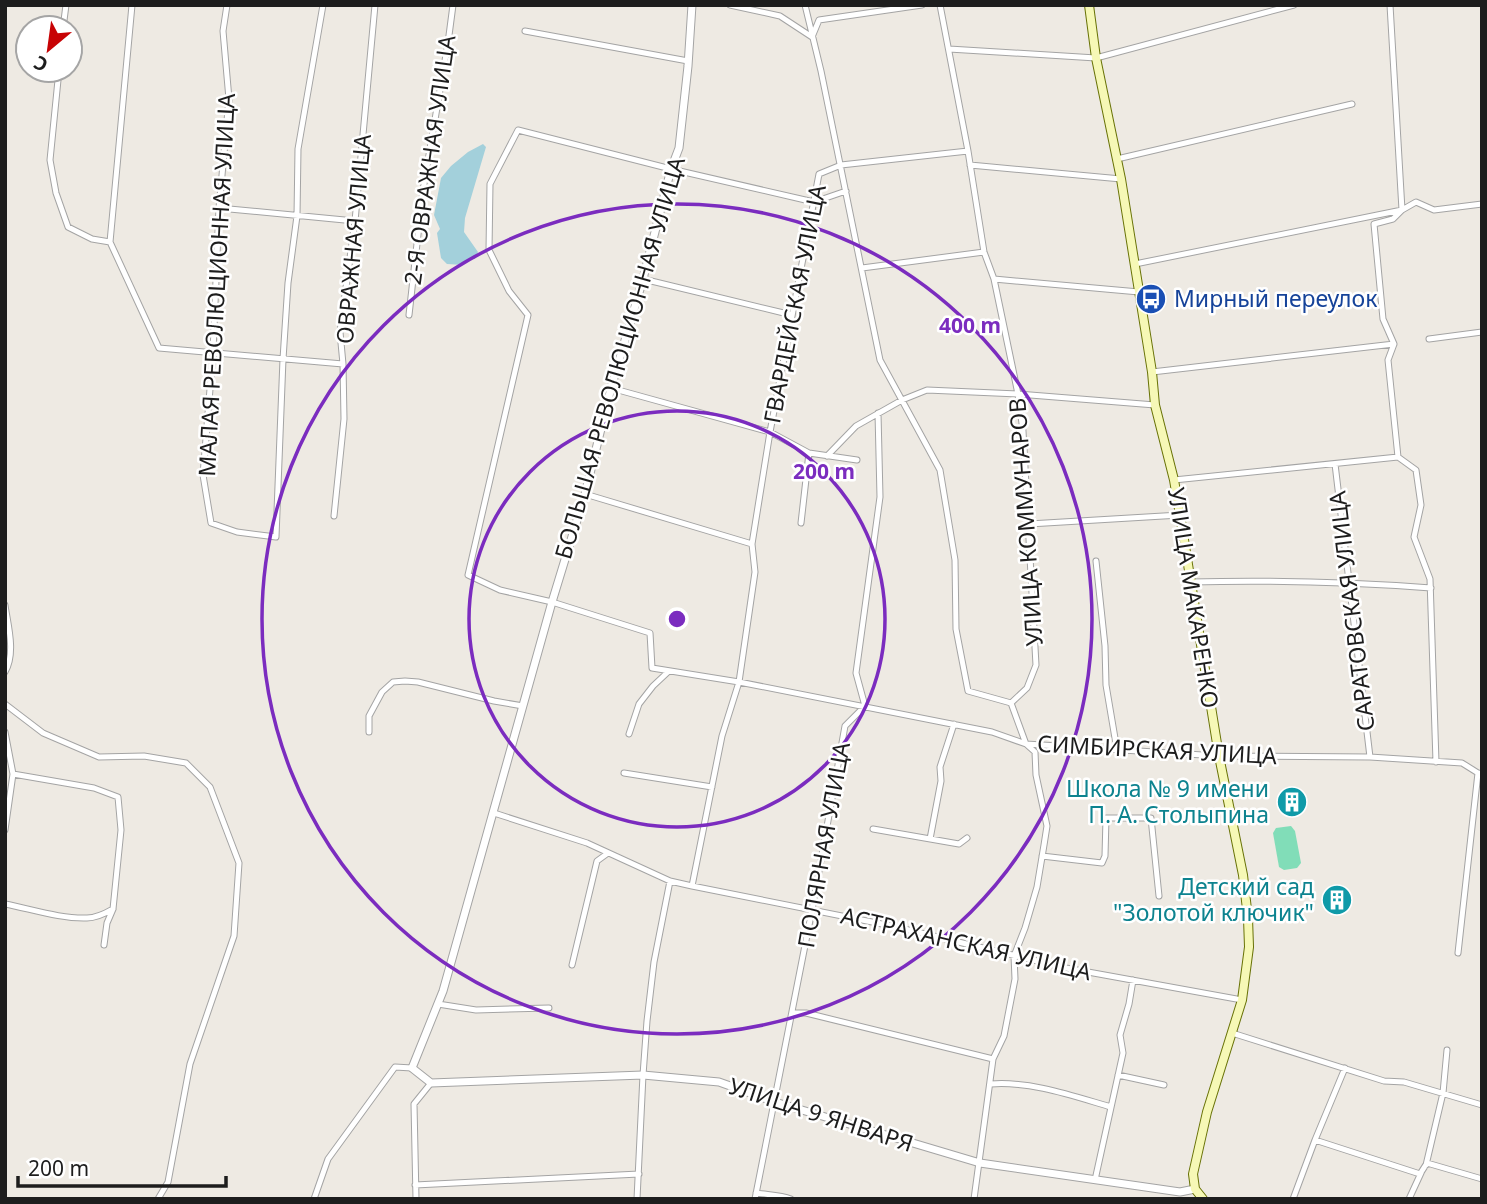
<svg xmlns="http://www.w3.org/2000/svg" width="1487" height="1204" font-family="'Noto Sans',sans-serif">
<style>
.pitch{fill:#81ddb8}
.water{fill:#a3d0db}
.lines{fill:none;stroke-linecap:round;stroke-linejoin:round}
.minor-casing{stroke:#a4a4a4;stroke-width:7}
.tertiary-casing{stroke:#a4a4a4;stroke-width:9}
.secondary-casing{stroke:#687206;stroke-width:10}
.minor{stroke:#fff;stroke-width:5}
.tertiary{stroke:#fff;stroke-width:7}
.secondary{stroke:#f6f8b6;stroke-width:8}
.ring{fill:none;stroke:#7b2cbf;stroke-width:3.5}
.labels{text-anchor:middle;stroke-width:5;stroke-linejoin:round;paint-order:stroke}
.street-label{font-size:23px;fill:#1d1d1d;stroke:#fff}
.transit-label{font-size:23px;fill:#164399;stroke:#fff;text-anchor:start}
.culture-label{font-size:23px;fill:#0d838f;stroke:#fff;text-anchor:end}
.centre{fill:#7b2cbf;stroke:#fff;stroke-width:3.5}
.ring-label{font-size:21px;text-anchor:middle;font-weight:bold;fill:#7b2cbf;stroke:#fff;stroke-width:5;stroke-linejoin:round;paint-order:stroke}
</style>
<rect width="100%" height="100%" fill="#eeeae3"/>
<path class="pitch" d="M1291 826 1295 831 1301 863 1297 868 1284 870 1279 867 1273 833 1276 828Z"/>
<path class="water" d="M483 144 486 147 465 218 464 232 478 252 475 259H469L463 265 447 264 441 258 437 233 440 229 434 215 441 178 451 166 468 152Z"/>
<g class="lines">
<g class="minor-casing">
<path id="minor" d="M132 5 110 242 159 348 343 364
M227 5 223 31 229 99 219 208 213 352 203 475 211 523 237 532 276 537 283 359 288 283 297 216 298 149 323 5
M730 5 780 16 812 37 819 20 922 5
M805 5 821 71 880 360 940 470 955 560 956 629 968 691 1011 703
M940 5 968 151 984 252 994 279 1018 394 1023 431 1036 665 1027 688 1011 703 1026 744 1035 752 1036 775 1047 826 1044 845 1037 887 1025 928 1014 956 1015 979 1004 1036 993 1059 974 1199
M1390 5 1402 210 1393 219 1374 224 1383 319 1394 344 1388 360 1398 457 1416 470 1421 505 1414 537 1430 579 1436 762
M63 28 66 5
M525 31 688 61
M949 49 1096 58 1294 5
M59 70 50 160 56 193 68 227 92 239 110 242
M1117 159 1352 104
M970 165 1121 179
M846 191 814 202 671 169 518 130 490 184 489 250 509 291 528 315 468 575 500 590 552 602 650 633 652 668 739 682 992 732 1026 744 1219 756 1370 757 1462 763 1478 773 1482 774
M219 208 355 221
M1135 264 1402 210 1416 202 1434 210 1482 204
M862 268 984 252
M643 279 792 315
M994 279 1139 292
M409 315 423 190 448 43 453 5
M1429 339 1482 332
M1152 372 1394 344
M611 388 770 432 809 453 857 460
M827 456 856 426 902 400 927 390 1018 394 1155 405
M1335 464 1370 757
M1174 480 1398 457
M585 494 752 544
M334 516 344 419 343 364 340 332 355 221 375 5
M801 523 809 453
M1029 524 1180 515
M1096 561 1105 646 1106 685 1117 750
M1191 582C1271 580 1351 582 1431 588
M5 605C8 626 16 653 5 672
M5 704 43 733 99 757 144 756 186 763 210 787 239 863 234 936 190 1064 168 1182 158 1199
M5 732 13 774 5 830
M369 732V716L382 692 393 682 405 681 418 682 494 701 523 706
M629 734 639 704 653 686 669 671
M624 773 712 787
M13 774 94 788 118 797 121 830 113 909 107 923 104 945
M494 813 587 843 670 881 692 886 892 926 1066 968 1242 1000
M873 829 959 844 967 838
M930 839 941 781 940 767 954 724
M1042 856 1102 863 1105 856 1106 818H1151L1159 896
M692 886 722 736 739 682 755 572 752 544 770 432 819 174 841 165 968 151
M5 904C31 909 61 919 87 918 96 918 106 913 113 909
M1458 953 1478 773
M572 965 597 861 608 853
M438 1004 476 1010 549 1008
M792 1013H806L993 1059
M1232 1033 1384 1081 1404 1082 1482 1105
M1118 1075 1164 1085
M991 1084C1031 1081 1073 1096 1111 1107
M1315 1140 1420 1174 1427 1163 1482 1179
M1426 1165 1443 1093 1447 1050
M1095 1180 1123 1053 1120 1035 1129 1004 1133 980
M415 1185 639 1174
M756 1193C768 1195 780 1195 791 1199
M314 1199 328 1159 395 1067 412 1068
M416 1199 414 1104 431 1083
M637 1199 643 1075 647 1021 654 962 670 881
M755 1199 812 910 845 726 865 706 856 673 880 497 878 413
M1293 1199 1315 1140 1345 1068
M1409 1199 1421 1173"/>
</g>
<g class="tertiary-casing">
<path id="tertiary" d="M692 5 688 66 679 148 671 169 643 279 611 388 585 494 552 602 443 991 412 1068 431 1083 643 1075 719 1082 775 1102 980 1163 1180 1192 1195 1189"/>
</g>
<g class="secondary-casing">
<path id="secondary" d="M1089 5 1096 58 1121 179 1152 372 1155 405 1174 480 1180 515 1219 756 1243 875 1248 918 1249 947 1242 1000 1207 1112 1193 1174 1195 1189 1203 1199"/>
</g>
<use href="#minor" class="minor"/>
<use href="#tertiary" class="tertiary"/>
<use href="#secondary" class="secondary"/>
</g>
<g class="ring">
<circle cx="677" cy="619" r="208"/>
<circle cx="677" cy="619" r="415"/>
</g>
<defs>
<g id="bus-disc" transform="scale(1.575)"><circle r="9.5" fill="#1a4fb4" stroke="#fff"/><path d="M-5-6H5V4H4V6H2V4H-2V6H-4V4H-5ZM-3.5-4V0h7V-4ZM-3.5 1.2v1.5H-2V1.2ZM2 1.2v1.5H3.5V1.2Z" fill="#fff"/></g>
<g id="building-disc" transform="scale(1.575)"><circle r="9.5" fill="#0f9aa8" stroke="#fff"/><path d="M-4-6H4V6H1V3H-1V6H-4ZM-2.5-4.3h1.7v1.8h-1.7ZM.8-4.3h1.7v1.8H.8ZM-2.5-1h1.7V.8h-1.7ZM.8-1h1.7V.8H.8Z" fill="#fff"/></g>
</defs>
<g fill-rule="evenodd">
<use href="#bus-disc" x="1151" y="299"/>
<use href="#building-disc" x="1292" y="802"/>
<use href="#building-disc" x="1337" y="900"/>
</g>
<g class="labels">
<g class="street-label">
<text transform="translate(430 160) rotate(-82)" y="8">2-Я ОВРАЖНАЯ УЛИЦА</text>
<text transform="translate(354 239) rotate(-85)" y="8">ОВРАЖНАЯ УЛИЦА</text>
<text transform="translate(217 285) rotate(-87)" y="8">МАЛАЯ РЕВОЛЮЦИОННАЯ УЛИЦА</text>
<text transform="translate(795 304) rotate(-79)" y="8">ГВАРДЕЙСКАЯ УЛИЦА</text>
<text transform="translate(620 358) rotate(-74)" y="8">БОЛЬШАЯ РЕВОЛЮЦИОННАЯ УЛИЦА</text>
<text transform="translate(1026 522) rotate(-94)" y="8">УЛИЦА КОММУНАРОВ</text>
<text transform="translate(1193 598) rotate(81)" y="8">УЛИЦА МАКАРЕНКО</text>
<text transform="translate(1352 611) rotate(-97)" y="8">САРАТОВСКАЯ УЛИЦА</text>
<text transform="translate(1157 750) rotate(3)" y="8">СИМБИРСКАЯ УЛИЦА</text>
<text transform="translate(824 845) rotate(-80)" y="8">ПОЛЯРНАЯ УЛИЦА</text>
<text transform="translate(966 944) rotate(13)" y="8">АСТРАХАНСКАЯ УЛИЦА</text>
<text transform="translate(821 1115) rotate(18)" y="8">УЛИЦА 9 ЯНВАРЯ</text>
</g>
<g class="transit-label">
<text x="1174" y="307">Мирный переулок</text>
</g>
<g class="culture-label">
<text x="1269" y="797">Школа № 9 имени<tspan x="1269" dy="26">П. А. Столыпина</tspan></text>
<text x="1314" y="895">Детский сад<tspan x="1314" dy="26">"Золотой ключик"</tspan></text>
</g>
</g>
<circle cx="677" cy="619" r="10" class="centre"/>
<g class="ring-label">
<text x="970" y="333">400 m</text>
<text x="824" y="479">200 m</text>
</g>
<rect width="1487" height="1204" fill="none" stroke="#1d1d1d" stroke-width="14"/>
<g transform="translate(49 49) rotate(209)"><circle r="33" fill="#ffffff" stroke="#a5a5a5" stroke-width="2"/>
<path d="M0-5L12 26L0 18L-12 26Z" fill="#c70305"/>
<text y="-10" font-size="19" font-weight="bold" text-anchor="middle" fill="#1d1d1d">С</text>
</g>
<path d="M18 1176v10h208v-10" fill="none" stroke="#1d1d1d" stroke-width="3.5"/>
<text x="28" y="1176" font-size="21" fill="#1d1d1d" stroke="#ffffff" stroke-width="5" paint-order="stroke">200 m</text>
</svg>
